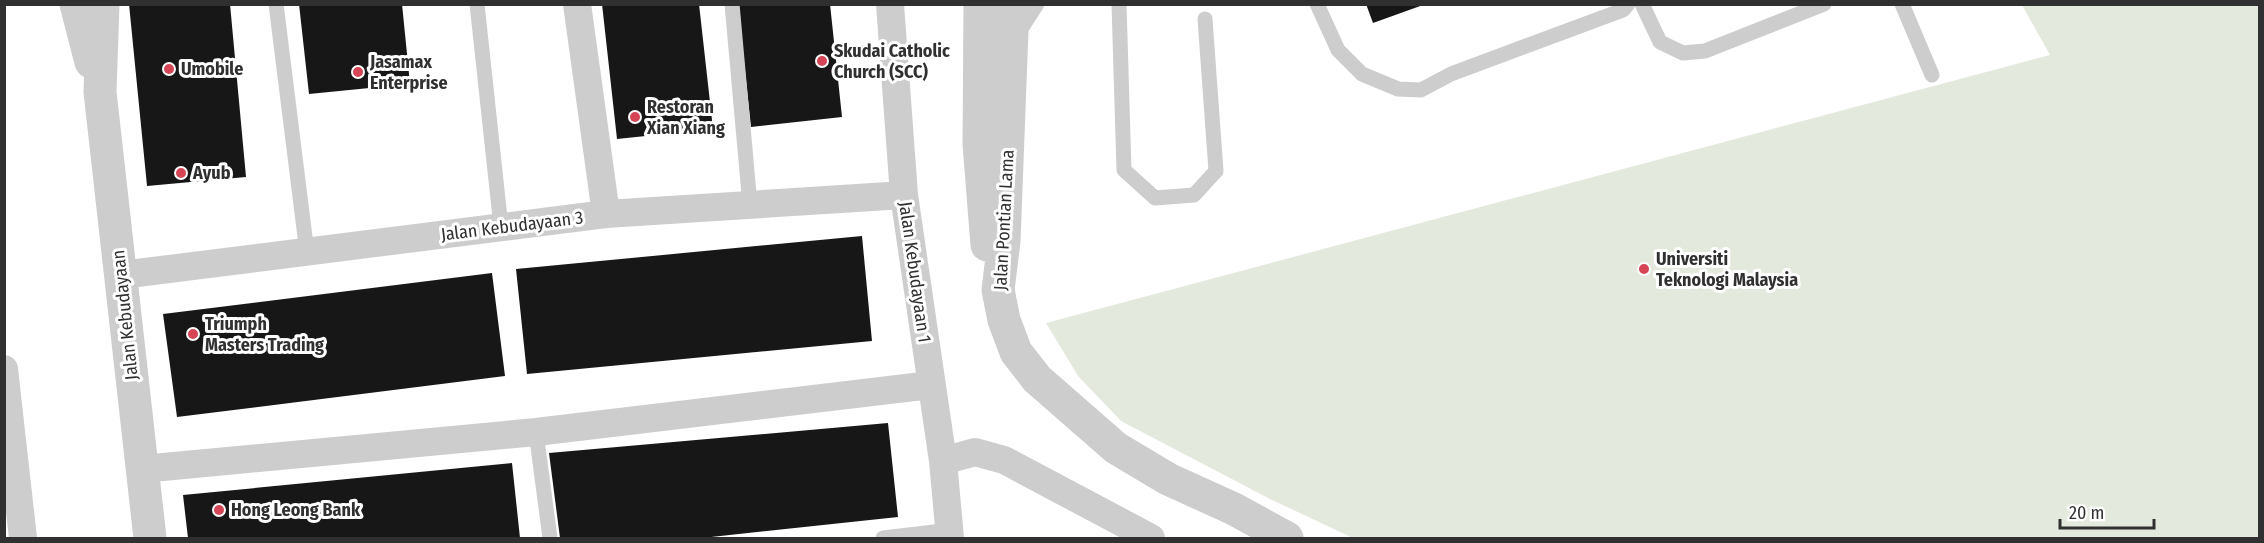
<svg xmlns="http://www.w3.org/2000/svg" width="2264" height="543" font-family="'Fira Sans Condensed',sans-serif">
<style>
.green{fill:#e4e9dd}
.building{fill:#171717}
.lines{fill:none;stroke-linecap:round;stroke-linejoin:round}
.service{stroke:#cdcdcd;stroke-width:15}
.minor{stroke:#cdcdcd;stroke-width:28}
.tertiary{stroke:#cdcdcd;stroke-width:33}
.poi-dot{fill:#d54556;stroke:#fff;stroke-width:2}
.labels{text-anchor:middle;stroke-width:6;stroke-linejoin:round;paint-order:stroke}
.poi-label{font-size:18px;font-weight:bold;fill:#303030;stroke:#fff;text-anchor:start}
.street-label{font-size:18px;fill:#303030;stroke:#fff}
</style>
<rect width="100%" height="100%" fill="#fff"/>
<path class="green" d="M2022 5H2259V538H1353L1270 499 1121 421 1078 376 1046 323 2050 55Z"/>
<path class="building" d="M129 4H230L246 177 147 186Z
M299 4H402L410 84 309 94Z
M602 4H699L713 129 617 139Z
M738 4H830L842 117 751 127Z
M1366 4H1423V5L1373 23Z
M862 236 872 341 527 374 516 269Z
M492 273 505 376 177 417 163 314Z
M888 423 898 517 702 538H560L549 453Z
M512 463 520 538H188L183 495Z"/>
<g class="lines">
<path class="service" d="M276 4 307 253
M477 4 501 227
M732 4 750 205
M1119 4 1124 170 1155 198 1194 195 1216 171 1205 19
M1317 4 1338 50 1362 74 1398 89 1421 90 1451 74 1623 10 1628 4
M1642 4 1660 42 1683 53 1705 51 1824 4
M1902 4 1932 75
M1019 32 1037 4
M536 432 550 538
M883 538 951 530"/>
<path class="minor" d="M577 4 606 214
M890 4 904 195 943 461 950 538
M121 275 606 214 904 195
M4 369 23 538
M943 461 975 452 1004 460 1151 538
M142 469 536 432 931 385"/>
<path class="tertiary" d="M76 4 91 62
M103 4 100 92 150 538
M980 4 979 144 987 245
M1013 4 1004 241 998 290 1004 320 1016 352 1037 379 1116 448 1168 479 1234 509 1287 538"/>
</g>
<g class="poi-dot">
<circle cx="822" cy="61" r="6"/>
<circle cx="169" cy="69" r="6"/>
<circle cx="358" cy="72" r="6"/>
<circle cx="635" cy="117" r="6"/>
<circle cx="181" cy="173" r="6"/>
<circle cx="1644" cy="269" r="6"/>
<circle cx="193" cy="334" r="6"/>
<circle cx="219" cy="510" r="6"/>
</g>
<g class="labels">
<g class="poi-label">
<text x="834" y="57">Skudai Catholic<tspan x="834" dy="21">Church (SCC)</tspan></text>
<text x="370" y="68">Jasamax<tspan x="370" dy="21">Enterprise</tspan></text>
<text x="181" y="75">Umobile</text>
<text x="647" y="113">Restoran<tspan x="647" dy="21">Xian Xiang</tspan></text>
<text x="193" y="179">Ayub</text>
<text x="1656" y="265">Universiti<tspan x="1656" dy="21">Teknologi Malaysia</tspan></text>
<text x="205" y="330">Triumph<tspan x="205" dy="21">Masters Trading</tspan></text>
<text x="231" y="516">Hong Leong Bank</text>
</g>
<g class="street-label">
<text transform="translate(1004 220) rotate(-87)" y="6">Jalan Pontian Lama</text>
<text transform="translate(512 226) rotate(-7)" y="6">Jalan Kebudayaan 3</text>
<text transform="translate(915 272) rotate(82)" y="6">Jalan Kebudayaan 1</text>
<text transform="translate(125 315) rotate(-96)" y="6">Jalan Kebudayaan</text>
</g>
</g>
<rect width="2264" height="543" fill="none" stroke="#303030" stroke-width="12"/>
<path d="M2060 519v9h94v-9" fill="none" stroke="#303030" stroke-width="3"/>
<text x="2069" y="519" font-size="18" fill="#303030" stroke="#ffffff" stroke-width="4.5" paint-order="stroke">20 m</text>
</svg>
